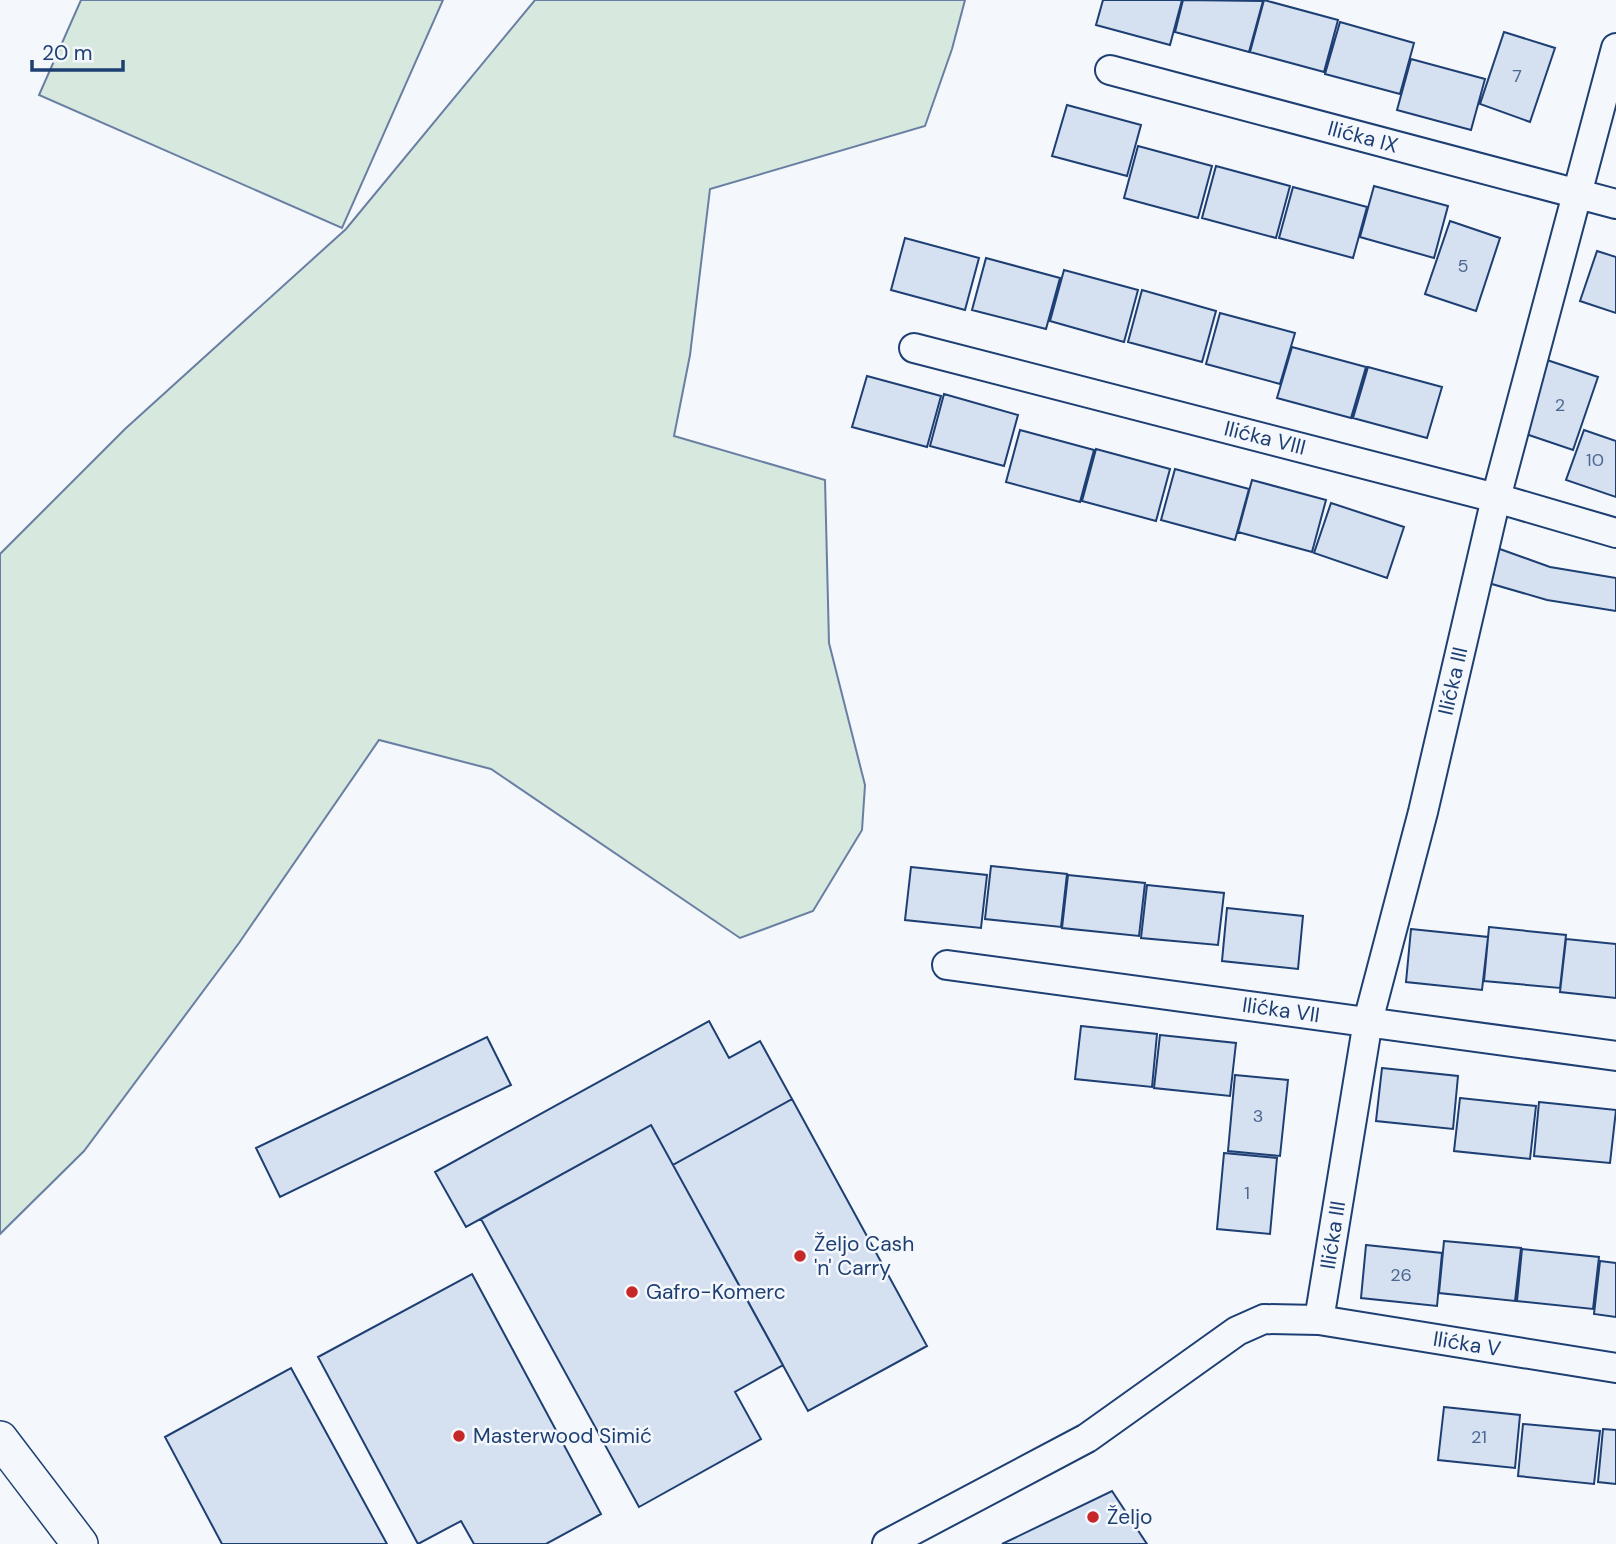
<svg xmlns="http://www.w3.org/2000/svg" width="1616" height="1544" font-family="'DM Sans',sans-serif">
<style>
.green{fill:#d7e8df;stroke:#687fa3;stroke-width:2}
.building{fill:#d5e0f0;stroke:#1d3f73;stroke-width:2}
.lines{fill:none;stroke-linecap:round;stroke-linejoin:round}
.minor-casing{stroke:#1d3f73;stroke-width:32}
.tertiary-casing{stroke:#1d3f73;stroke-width:38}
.minor{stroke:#f4f7fb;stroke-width:28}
.tertiary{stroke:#f4f7fb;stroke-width:35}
.poi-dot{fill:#c62828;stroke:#f4f7fb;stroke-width:2.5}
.labels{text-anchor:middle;stroke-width:5;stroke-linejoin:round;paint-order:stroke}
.number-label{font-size:18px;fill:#4b6792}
.street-label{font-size:21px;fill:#1d3f73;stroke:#f4f7fb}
.poi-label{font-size:21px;fill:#1d3f73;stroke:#f4f7fb;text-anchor:start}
</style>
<rect width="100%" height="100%" fill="#f4f7fb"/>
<path class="green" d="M81 0H443L342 228 39 95Z
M535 0H965L952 49 925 126 710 189 690 355 674 436 825 480 829 643 865 785 862 830 813 911 740 938 491 769 379 740 239 943 84 1151 0 1234V554L125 429 346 229Z"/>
<path class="building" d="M1103 0H1182L1170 45 1096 25Z
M1183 0 1263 1 1249 52 1175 32Z
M1264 0 1338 20 1324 72 1250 52Z
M1340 22 1414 43 1400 94 1325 74Z
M1504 32 1555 48 1530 122 1480 104Z
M1411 59 1485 79 1471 130 1397 110Z
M1067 105 1141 125 1127 176 1052 156Z
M1138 146 1212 166 1198 218 1124 198Z
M1216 166 1290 186 1276 238 1202 218Z
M1374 186 1448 206 1434 258 1360 237Z
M1293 187 1367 207 1353 258 1279 238Z
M1450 221 1500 238 1476 311 1425 294Z
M905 238 979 258 965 310 891 290Z
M1597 251 1616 257V313L1580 301Z
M986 258 1060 278 1046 329 972 310Z
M1064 270 1138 290 1124 342 1050 321Z
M1142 290 1216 311 1202 362 1128 342Z
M1220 313 1295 333 1280 384 1206 364Z
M1292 347 1366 367 1351 418 1277 398Z
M1547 360 1598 377 1573 450 1523 433Z
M1368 367 1442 387 1427 438 1353 418Z
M867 376 941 396 927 447 852 427Z
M944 394 1018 415 1004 466 930 446Z
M1020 430 1094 450 1080 502 1006 482Z
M1584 430 1616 441V497L1566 480Z
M1096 449 1170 469 1156 521 1082 501Z
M1175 469 1249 489 1235 540 1161 520Z
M1252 480 1326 500 1312 552 1238 532Z
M1331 503 1404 527 1387 578 1314 553Z
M1497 548 1550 567 1616 578V611L1547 600 1485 582Z
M991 866 1067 874 1061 927 985 919Z
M911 867 987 875 981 928 905 920Z
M1068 875 1145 883 1139 936 1062 928Z
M1147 885 1224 893 1218 945 1141 938Z
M1227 908 1303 916 1298 969 1222 961Z
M1489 927 1566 935 1560 988 1484 981Z
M1411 929 1488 937 1482 990 1406 982Z
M1566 939 1616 944V998L1560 992Z
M709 1021 729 1058 760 1041 792 1099 673 1165 651 1125 466 1227 435 1172Z
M1081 1026 1157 1034 1152 1087 1075 1079Z
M1160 1035 1236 1043 1230 1096 1154 1088Z
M487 1037 511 1085 280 1197 256 1148Z
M1382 1068 1458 1076 1453 1129 1376 1121Z
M1235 1075 1288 1080 1280 1156 1228 1151Z
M1460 1098 1536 1106 1530 1159 1454 1151Z
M792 1099 927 1346 808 1411 673 1165Z
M1539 1102 1616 1110 1610 1163 1534 1156Z
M651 1125 783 1365 735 1392 761 1439 639 1507 481 1219Z
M1224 1153 1277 1158 1270 1234 1217 1229Z
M1444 1241 1521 1248 1515 1301 1439 1293Z
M1366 1245 1442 1253 1437 1306 1361 1298Z
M1522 1249 1599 1257 1593 1309 1517 1301Z
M1600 1261 1616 1263V1317L1594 1314Z
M472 1274 601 1514 546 1544H474L461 1521 418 1544 318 1357Z
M291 1368 387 1544H222L165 1437Z
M1444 1407 1520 1415 1515 1468 1438 1460Z
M1523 1424 1600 1431 1594 1484 1518 1476Z
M1603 1429 1616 1430V1484L1598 1482Z
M1112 1491 1147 1544H1002Z"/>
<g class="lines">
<g class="minor-casing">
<path id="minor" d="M1110 70 1616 204
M914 348 1496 498 1616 533
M947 965 1616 1056
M1319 1320 1368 1021 1423 812 1496 498 1616 48
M887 1544 1087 1438 1237 1331 1264 1319 1319 1320 1616 1368"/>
</g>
<g class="tertiary-casing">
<path id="tertiary" d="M0 1439 80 1544"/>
</g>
<use href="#minor" class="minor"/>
<use href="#tertiary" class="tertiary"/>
</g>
<g class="poi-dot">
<circle cx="800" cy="1256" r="7"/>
<circle cx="632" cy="1292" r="7"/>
<circle cx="459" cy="1436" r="7"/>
<circle cx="1093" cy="1517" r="7"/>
</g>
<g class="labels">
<g class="number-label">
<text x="1517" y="82">7</text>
<text x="1463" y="272">5</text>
<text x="1560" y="411">2</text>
<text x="1595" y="466">10</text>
<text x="1258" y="1122">3</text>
<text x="1247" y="1199">1</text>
<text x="1401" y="1281">26</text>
<text x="1479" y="1443">21</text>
</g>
<g class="street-label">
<text transform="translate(1363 137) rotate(15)" y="7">Ilićka IX</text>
<text transform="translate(1265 438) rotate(14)" y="7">Ilićka VIII</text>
<text transform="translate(1453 681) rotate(-77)" y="7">Ilićka III</text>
<text transform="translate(1281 1010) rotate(8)" y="7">Ilićka VII</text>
<text transform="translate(1333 1235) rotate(-81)" y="7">Ilićka III</text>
<text transform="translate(1467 1344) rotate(9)" y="7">Ilićka V</text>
</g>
<g class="poi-label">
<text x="814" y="1251">Željo Cash<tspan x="814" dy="24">'n' Carry</tspan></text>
<text x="646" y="1299">Gafro-Komerc</text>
<text x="473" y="1443">Masterwood Simić</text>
<text x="1107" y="1524">Željo</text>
</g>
</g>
<path d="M32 60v10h91v-10" fill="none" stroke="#1d3f73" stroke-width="3.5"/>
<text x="42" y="60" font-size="21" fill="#1d3f73" stroke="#f4f7fb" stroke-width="5" paint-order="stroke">20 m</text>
</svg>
